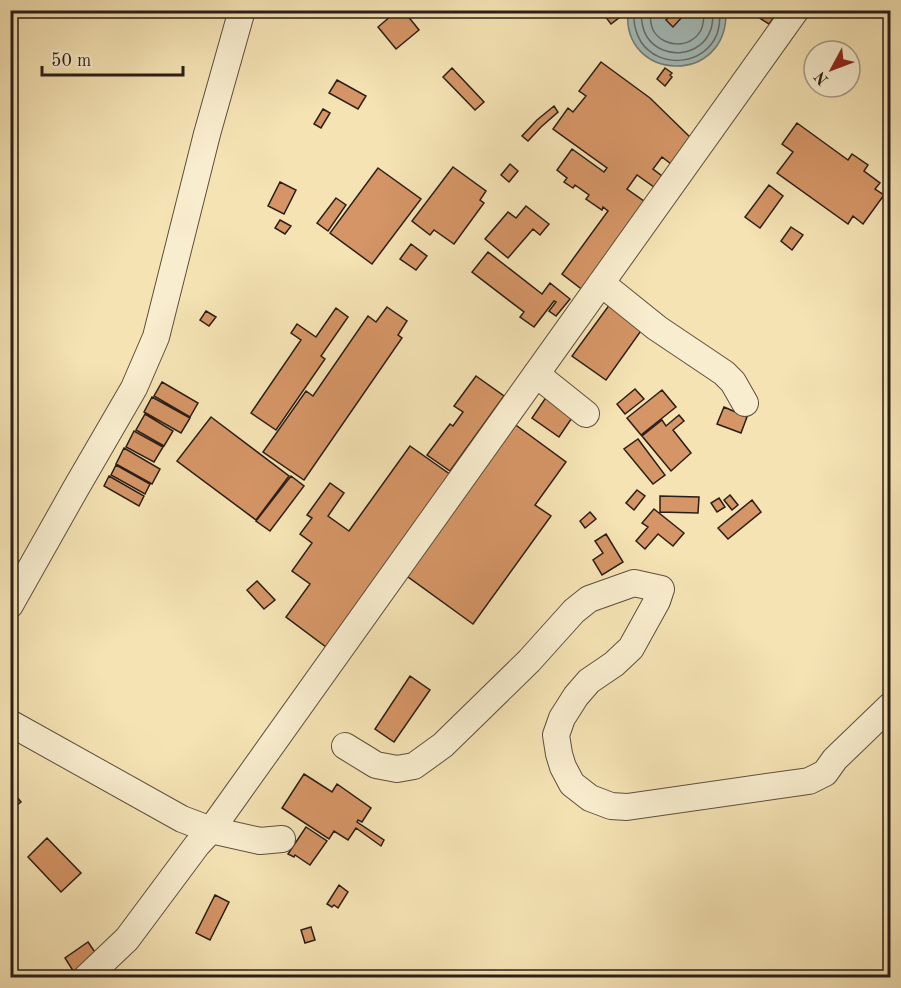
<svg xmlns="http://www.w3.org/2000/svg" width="901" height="988" font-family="'Old Standard TT',serif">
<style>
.water{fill:#a2bbb9;stroke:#727c78;stroke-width:1.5}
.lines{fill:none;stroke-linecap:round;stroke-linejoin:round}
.shore{stroke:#666c68;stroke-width:1.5}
.building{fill:#d59566;stroke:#2b1e17;stroke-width:1.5}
.minor-casing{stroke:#5e4f3e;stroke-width:28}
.minor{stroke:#f8edce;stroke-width:26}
</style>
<rect width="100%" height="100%" fill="#f5e3b4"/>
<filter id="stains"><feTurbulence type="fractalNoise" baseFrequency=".00333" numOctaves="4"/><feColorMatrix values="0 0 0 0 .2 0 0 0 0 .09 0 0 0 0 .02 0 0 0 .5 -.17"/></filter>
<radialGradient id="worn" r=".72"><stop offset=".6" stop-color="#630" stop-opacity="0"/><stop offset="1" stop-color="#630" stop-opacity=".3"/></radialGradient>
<path class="water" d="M726 10C729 87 621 82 628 11Z"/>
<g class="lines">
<path class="shore" d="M634 10C633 22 635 32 641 42 660 70 705 65 717 34 720 26 720 19 720 10
M641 10C641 20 642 29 647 37 663 61 702 57 711 29 713 23 713 17 713 10
M650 10C650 17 650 23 653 30 663 48 691 49 701 30 704 24 704 17 704 10"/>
</g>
<path class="building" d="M398 10H403L419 30 396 49 378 27Z
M615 10 620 17 611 24 601 11Z
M763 10H774L777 13 769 24 758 17Z
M675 11 682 17 673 27 666 20Z
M601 62 650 98 691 138 671 164 662 157 653 169 662 176 654 187 637 175 627 189 648 204 584 291 562 274 608 211 603 207 602 210 586 199 589 195 575 185 573 188 564 182 567 178 557 170 572 149 604 172 607 168 553 129 568 108 573 112 586 96 579 91Z
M452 68 484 102 475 110 443 77Z
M665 68 672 73 670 75 672 77 665 86 657 79Z
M337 80 366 96 358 109 329 93Z
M554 106 558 112 541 127 528 141 522 136 537 120Z
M323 109 330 113 321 128 314 124Z
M797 123 848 160 852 154 868 165 864 171 880 183 875 189 884 195 863 224 853 216 848 224 777 173 793 152 782 144Z
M510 164 518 171 509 182 501 175Z
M453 167 486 191 480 200 484 203 454 244 434 230 430 235 412 221Z
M378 168 421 199 372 264 330 233Z
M280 182 296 190 284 214 268 206Z
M769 185 783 196 760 228 745 217Z
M336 198 346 205 328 231 317 223Z
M526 206 549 224 540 235 533 229 508 258 485 239 508 212 516 218Z
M280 220 291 226 285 234 275 228Z
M791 227 803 235 792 250 781 241Z
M411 244 427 256 416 270 400 259Z
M488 252 542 294 550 283 570 299 556 316 549 311 556 302 554 301 534 327 520 317 524 312 472 272Z
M610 304 643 328 606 380 572 356Z
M387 307 407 321 398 335 402 338 304 480 263 452 306 391 313 396 368 316 376 322Z
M336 308 348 317 321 356 325 359 276 430 251 413 301 340 291 333 297 324 316 337Z
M206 311 216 317 209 326 200 320Z
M476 376 504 396 450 471 427 455 450 424 453 426 463 412 454 406Z
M162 382 198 403 190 417 154 396Z
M635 389 644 399 625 414 617 404Z
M662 390 676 407 641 435 627 418Z
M549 393 576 412 559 437 532 418Z
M152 397 190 418 181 433 144 412Z
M724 407 747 417 741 433 717 424Z
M145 414 173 431 164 446 136 430Z
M679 415 684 421 673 430 691 453 671 471 642 436 662 420 666 426Z
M211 417 289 476 256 520 177 461Z
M513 423 566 462 535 505 551 516 473 624 404 574Z
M134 431 163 447 154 462 126 447Z
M638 439 665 475 653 484 624 449Z
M410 446 451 475 326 647 286 617 310 584 292 571 312 543 300 534 312 518 307 515 330 483 344 493 328 516 349 531Z
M124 448 160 469 152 484 116 464Z
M116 465 150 484 145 494 111 475Z
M109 476 144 496 139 506 104 486Z
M291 476 304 486 270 531 256 521Z
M637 490 645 496 634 510 626 503Z
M730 495 738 505 732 510 724 500Z
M660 496 699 497 698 513 660 512Z
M719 498 725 507 717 512 711 503Z
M752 500 761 512 728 539 718 528Z
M654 509 684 533 673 546 658 534 645 549 636 541 648 527 642 523Z
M590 512 596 519 585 528 580 521Z
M606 534 623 562 602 575 593 560 603 553 595 541Z
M257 581 275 600 264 609 247 590Z
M410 676 430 690 394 742 375 729Z
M304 774 332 792 337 784 371 808 362 822 358 820 357 822 384 840 381 846 356 828 348 840 334 831 329 839 282 808Z
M10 789 21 802 10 811Z
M306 827 327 841 310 865 295 855 294 857 288 854Z
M47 838 81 873 61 892 28 857Z
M339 885 348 892 338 908 334 905 332 907 327 904Z
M215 895 229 902 210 940 196 933Z
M311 927 315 940 305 943 301 930Z
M88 942 99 958 75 974 65 958Z"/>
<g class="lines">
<g class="minor-casing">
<path id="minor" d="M601 283 657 328 724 373 733 382 745 403
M536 374 586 414
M10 605 76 488 134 388 156 337 207 134 242 10
M10 723 182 819 211 830 260 841 282 839
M345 746 376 765 397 769 414 766 443 745 529 661 574 611 589 599 634 583 661 589 657 601 631 648 614 664 589 681 576 696 562 718 556 735 559 754 563 767 572 784 590 798 611 806 627 807 809 781 825 773 835 759 890 706
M86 978 127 939 197 845 211 830 796 10"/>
</g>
<use href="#minor" class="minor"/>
</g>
<rect width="901" height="988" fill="none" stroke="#f5e3b4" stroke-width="36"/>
<rect x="12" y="12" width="877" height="964" fill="none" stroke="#2b1e17" stroke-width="3"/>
<rect x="18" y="18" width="865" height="952" fill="none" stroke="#2b1e17" stroke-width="1.5"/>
<g transform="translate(832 69) rotate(229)"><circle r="28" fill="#f8edce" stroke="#a69a85" stroke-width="1.5"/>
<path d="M0-4.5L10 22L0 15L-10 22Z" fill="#8f2418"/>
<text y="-9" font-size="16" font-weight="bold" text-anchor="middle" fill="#2b1e17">N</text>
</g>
<path d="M42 66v9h141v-9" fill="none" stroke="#2b1e17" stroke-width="3"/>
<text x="51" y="66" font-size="18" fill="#2b1e17" stroke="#f8edce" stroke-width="4.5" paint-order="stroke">50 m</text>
<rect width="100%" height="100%" filter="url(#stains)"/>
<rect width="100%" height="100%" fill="url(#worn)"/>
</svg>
